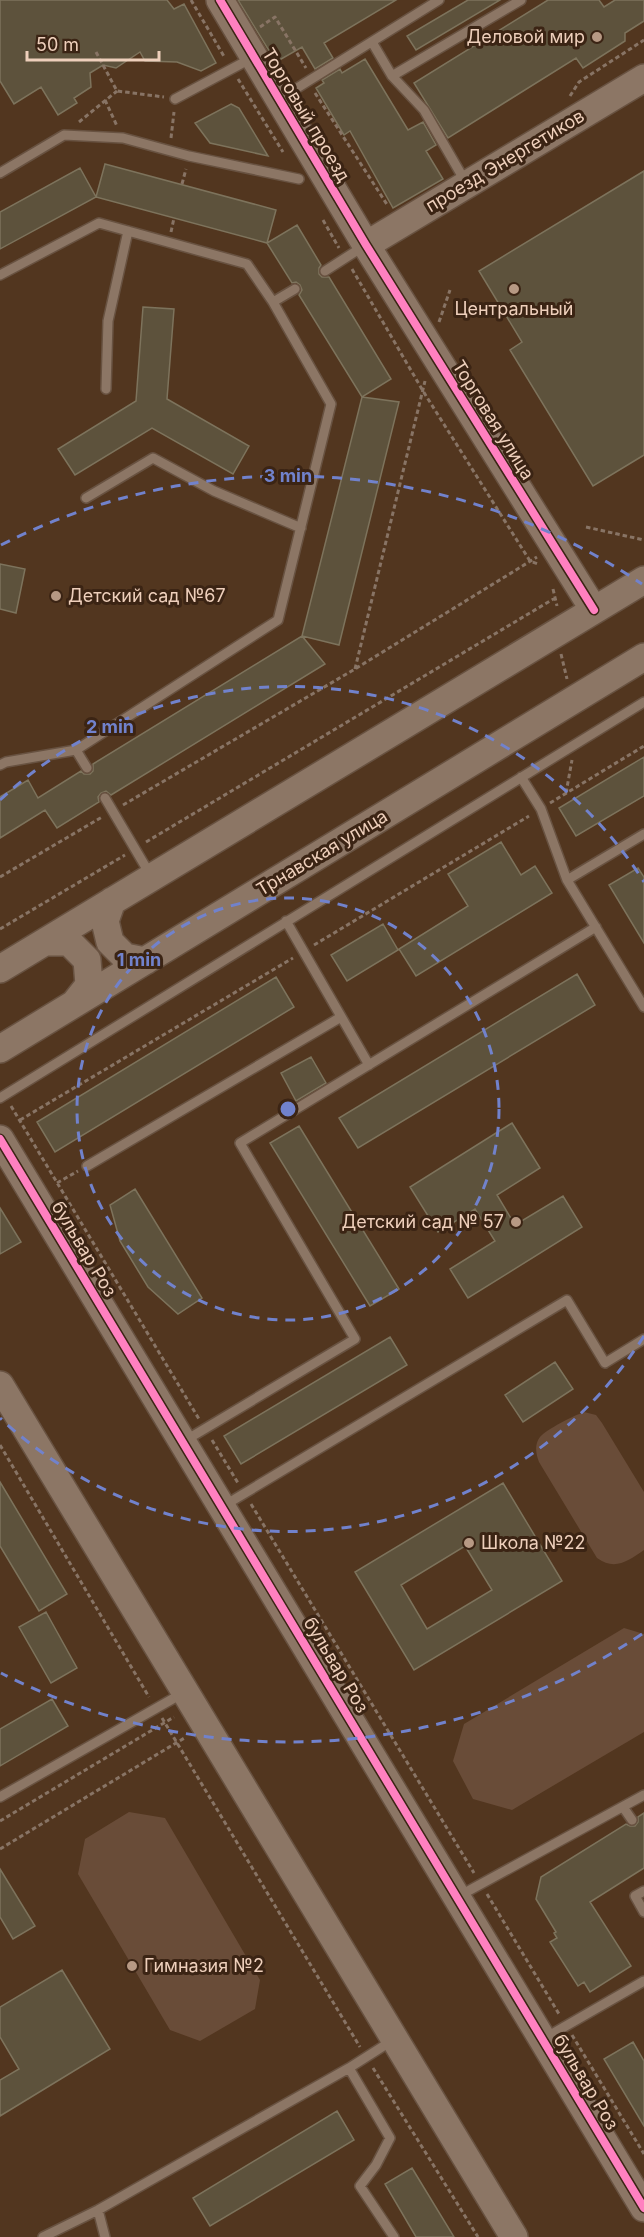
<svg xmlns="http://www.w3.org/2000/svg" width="644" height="2237" font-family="Inter,sans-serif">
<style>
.green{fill:#694c38}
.building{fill:#5d523c;stroke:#7d735c;stroke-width:1.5;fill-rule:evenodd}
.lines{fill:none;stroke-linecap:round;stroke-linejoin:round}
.lane-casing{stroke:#685241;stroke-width:12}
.secondary-casing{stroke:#685241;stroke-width:30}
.path{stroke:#887465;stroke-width:3;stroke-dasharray:4.5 3;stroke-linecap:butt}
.lane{stroke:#8c7665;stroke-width:9}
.secondary{stroke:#8c7665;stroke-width:27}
.cycleway-casing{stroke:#3b2414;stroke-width:11}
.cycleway{stroke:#ff80c0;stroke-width:8}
.ring{fill:none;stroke:#7182cc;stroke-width:3;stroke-dasharray:10 8}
.poi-dot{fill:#b79984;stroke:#3b2414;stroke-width:2}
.labels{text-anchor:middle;stroke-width:6;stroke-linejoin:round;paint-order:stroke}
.poi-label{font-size:18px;fill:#eecfbb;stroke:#3b2414;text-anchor:start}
.street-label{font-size:18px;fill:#eecfbb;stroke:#3b2414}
.centre{fill:#7182cc;stroke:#3b2414;stroke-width:3}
.ring-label{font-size:18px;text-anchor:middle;font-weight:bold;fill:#7182cc;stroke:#3b2414;stroke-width:6;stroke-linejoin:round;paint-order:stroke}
</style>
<rect width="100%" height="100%" fill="#52361f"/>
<path class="green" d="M584 1412 596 1415 602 1423 644 1492V1550C628 1561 615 1571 597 1558L539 1462C536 1454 534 1445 540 1437 547 1429 573 1416 584 1412Z
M624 1628 644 1634V1732L512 1810 473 1799 453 1761 464 1724Z
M129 1812 165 1818 260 1980 255 2009 200 2041 170 2030 78 1874 85 1839Z"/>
<path class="building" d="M0 0H167L174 9 184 4 216 63 201 71 177 62 145 61 140 52 116 68 103 65 90 73 91 87 74 98 77 103 58 115 41 87 14 104 0 81Z
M238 0H396L324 43 333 58 315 69 302 47 276 62Z
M468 0H500L416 50 407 36Z
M548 0H599L604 7 615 0H644V21L625 33V41L583 68 576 58 448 138 414 83Z
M365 59 408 130 423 122 436 145 426 151 443 179 393 208 350 131 344 135 316 88 324 83 322 80 340 69 342 73Z
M231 104 239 108 268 156 210 143 195 123Z
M105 164 276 210 267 243 96 197Z
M80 168 96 197 0 249V212Z
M644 171V455L593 486 510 350 522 342 479 271Z
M297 225 321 265 319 268V274L322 277H329L391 379 362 397 299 295 302 290 300 285 296 282 292 283 267 243Z
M143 307 174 309 167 399 249 446 233 474 152 428 75 475 58 449 136 401Z
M362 397 399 402 339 645 302 636Z
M0 564 25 569 16 613 0 609Z
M302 636 325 664 111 795 106 791 101 793 98 797 99 802 57 828 45 810 0 838V797L28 780 38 798 81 771 84 774H90L93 771V764Z
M644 757V796L576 836 559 808Z
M501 842 521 875 535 866 552 893 416 976 399 949 468 906 448 874Z
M638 868 644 877V943L609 885Z
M383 924 398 950 347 981 331 955Z
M577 974 595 1005 358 1148 339 1118Z
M276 977 294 1007 55 1152 37 1122Z
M311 1057 326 1083 296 1101 281 1073Z
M512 1123 540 1168 497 1195 515 1225 563 1196 582 1227 468 1298 450 1269 495 1241 475 1209 438 1232 410 1187Z
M299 1126 399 1289 370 1306 270 1143Z
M135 1189 202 1298 178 1314 148 1287 120 1241 110 1205Z
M0 1208 21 1242 0 1254Z
M390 1337 407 1365 241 1464 224 1436Z
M555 1362 573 1389 523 1422 505 1395Z
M0 1482 67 1594 39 1611 0 1546Z
M503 1483 562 1581 414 1670 355 1572ZM465 1546 492 1590 427 1629 401 1585Z
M46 1612 77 1668 51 1683 19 1627Z
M52 1699 68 1726 0 1766V1729Z
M644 1813V1868L590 1902 631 1966 590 1992 584 1982 578 1986 550 1942 557 1938 554 1933 556 1932 536 1899 541 1877 626 1824 630 1826H635L638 1822V1817Z
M0 1869 35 1926 13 1939 0 1917Z
M62 1970 110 2049 0 2116V2080L19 2069 0 2037V2007Z
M633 2042 644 2061V2126L604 2059Z
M337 2111 354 2140 210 2226 193 2198Z
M412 2168 454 2237H416L385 2184Z"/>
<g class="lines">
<g class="lane-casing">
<path id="lane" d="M372 42 392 76 424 110 465 181
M392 76 521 0
M281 98 439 0
M175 99 252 58
M0 173 64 135 123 138 189 156 299 179
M325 271 364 246
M0 275 99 223 247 264 273 302 331 404 278 620 76 750 6 762 0 765
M273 302 295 289
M106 389 108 321 128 231
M86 498 153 458 214 491 301 528
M76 750 87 768
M521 777 541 809 567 880 644 1007
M105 798 151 876
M567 880 644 834
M286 921 369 1065
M0 1098 644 702
M87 1166 341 1017
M186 1440 355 1339 240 1143 596 927
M225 1505 567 1300 605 1363 644 1339
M0 1797 183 1693
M623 1807 632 1820
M644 1891 635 1896 644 1912
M459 1896 644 1795
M545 2038 644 1981
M349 2068 390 2138 376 2165 360 2186 394 2237
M98 2210 105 2237
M43 2237 98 2210 349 2068 393 2040"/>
</g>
<g class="secondary-casing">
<path id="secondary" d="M220 0 366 245 594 610
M366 245 644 78
M112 901 105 921 110 942 125 957 145 961
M45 942H69L87 960 89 985 74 1004
M0 969 644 580
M0 1049 644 657
M0 1139 644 2208
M0 1385 514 2237"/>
</g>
<path class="path" d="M191 0 225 58
M260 27 275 17 306 68
M96 52 117 91 164 97
M238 79 283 152
M315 93 388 206
M570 96 579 82 644 40
M105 100 117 126
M79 122 117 91
M171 138 174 112
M182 184 186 169
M323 220 339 248
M171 232 174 218
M352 269 423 391 530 561 538 564
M439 322 450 290
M586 527 644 540
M553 589 557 606
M561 654 567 679
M355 669 425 381
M566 793 572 760
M550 803 644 746
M123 805 355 669 537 557
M146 842 555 598
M0 877 102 817
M0 929 125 855
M314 945 529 816
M11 1106 199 1419
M20 1120 293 958
M57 1183 78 1171
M212 1440 238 1483
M0 1445 149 1697
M251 1504 474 1873
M162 1718 360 2047
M0 1821 174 1717
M0 1849 186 1737
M487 1894 559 2014
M572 2035 644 2154
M373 2068 478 2237"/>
<use href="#lane" class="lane"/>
<use href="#secondary" class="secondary"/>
<g class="cycleway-casing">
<path id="cycleway" d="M220 0 366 245 594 610
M0 1139 644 2208"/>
</g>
<use href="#cycleway" class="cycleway"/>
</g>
<g class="ring">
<circle cx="288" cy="1109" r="211"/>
<path d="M644 1336A422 422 0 0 1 0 1418M0 800A422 422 0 0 1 644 882"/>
<path d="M642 1634A633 633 0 0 1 1 1673M1 545A633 633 0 0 1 642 584"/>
</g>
<g class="poi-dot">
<circle cx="597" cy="37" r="6"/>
<circle cx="514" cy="289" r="6"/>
<circle cx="56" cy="596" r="6"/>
<circle cx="516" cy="1222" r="6"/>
<circle cx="469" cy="1543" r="6"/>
<circle cx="132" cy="1966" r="6"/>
</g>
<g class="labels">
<g class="poi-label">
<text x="585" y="43" text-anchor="end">Деловой мир</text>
<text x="514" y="315" text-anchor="middle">Центральный</text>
<text x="68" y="602">Детский сад №67</text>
<text x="504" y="1228" text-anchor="end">Детский сад № 57</text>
<text x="481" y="1549">Школа №22</text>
<text x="144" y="1972">Гимназия №2</text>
</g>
<g class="street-label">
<text transform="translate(306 115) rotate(59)" y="6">Торговый проезд</text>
<text transform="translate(505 161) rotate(-31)" y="6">проезд Энергетиков</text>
<text transform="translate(493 420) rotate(58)" y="6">Торговая улица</text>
<text transform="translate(322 853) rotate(-31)" y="6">Трнавская улица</text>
<text transform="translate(84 1249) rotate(59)" y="6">бульвар Роз</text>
<text transform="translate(336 1665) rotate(59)" y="6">бульвар Роз</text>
<text transform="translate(586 2082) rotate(59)" y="6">бульвар Роз</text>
</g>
</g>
<circle cx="288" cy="1109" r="9" class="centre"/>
<g class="ring-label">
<text x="288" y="482">3 min</text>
<text x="110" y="733">2 min</text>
<text x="139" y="966">1 min</text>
</g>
<path d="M27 51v9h132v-9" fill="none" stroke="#eecfbb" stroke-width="3"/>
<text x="36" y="51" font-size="18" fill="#eecfbb" stroke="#3b2414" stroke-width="4.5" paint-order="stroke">50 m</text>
</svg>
